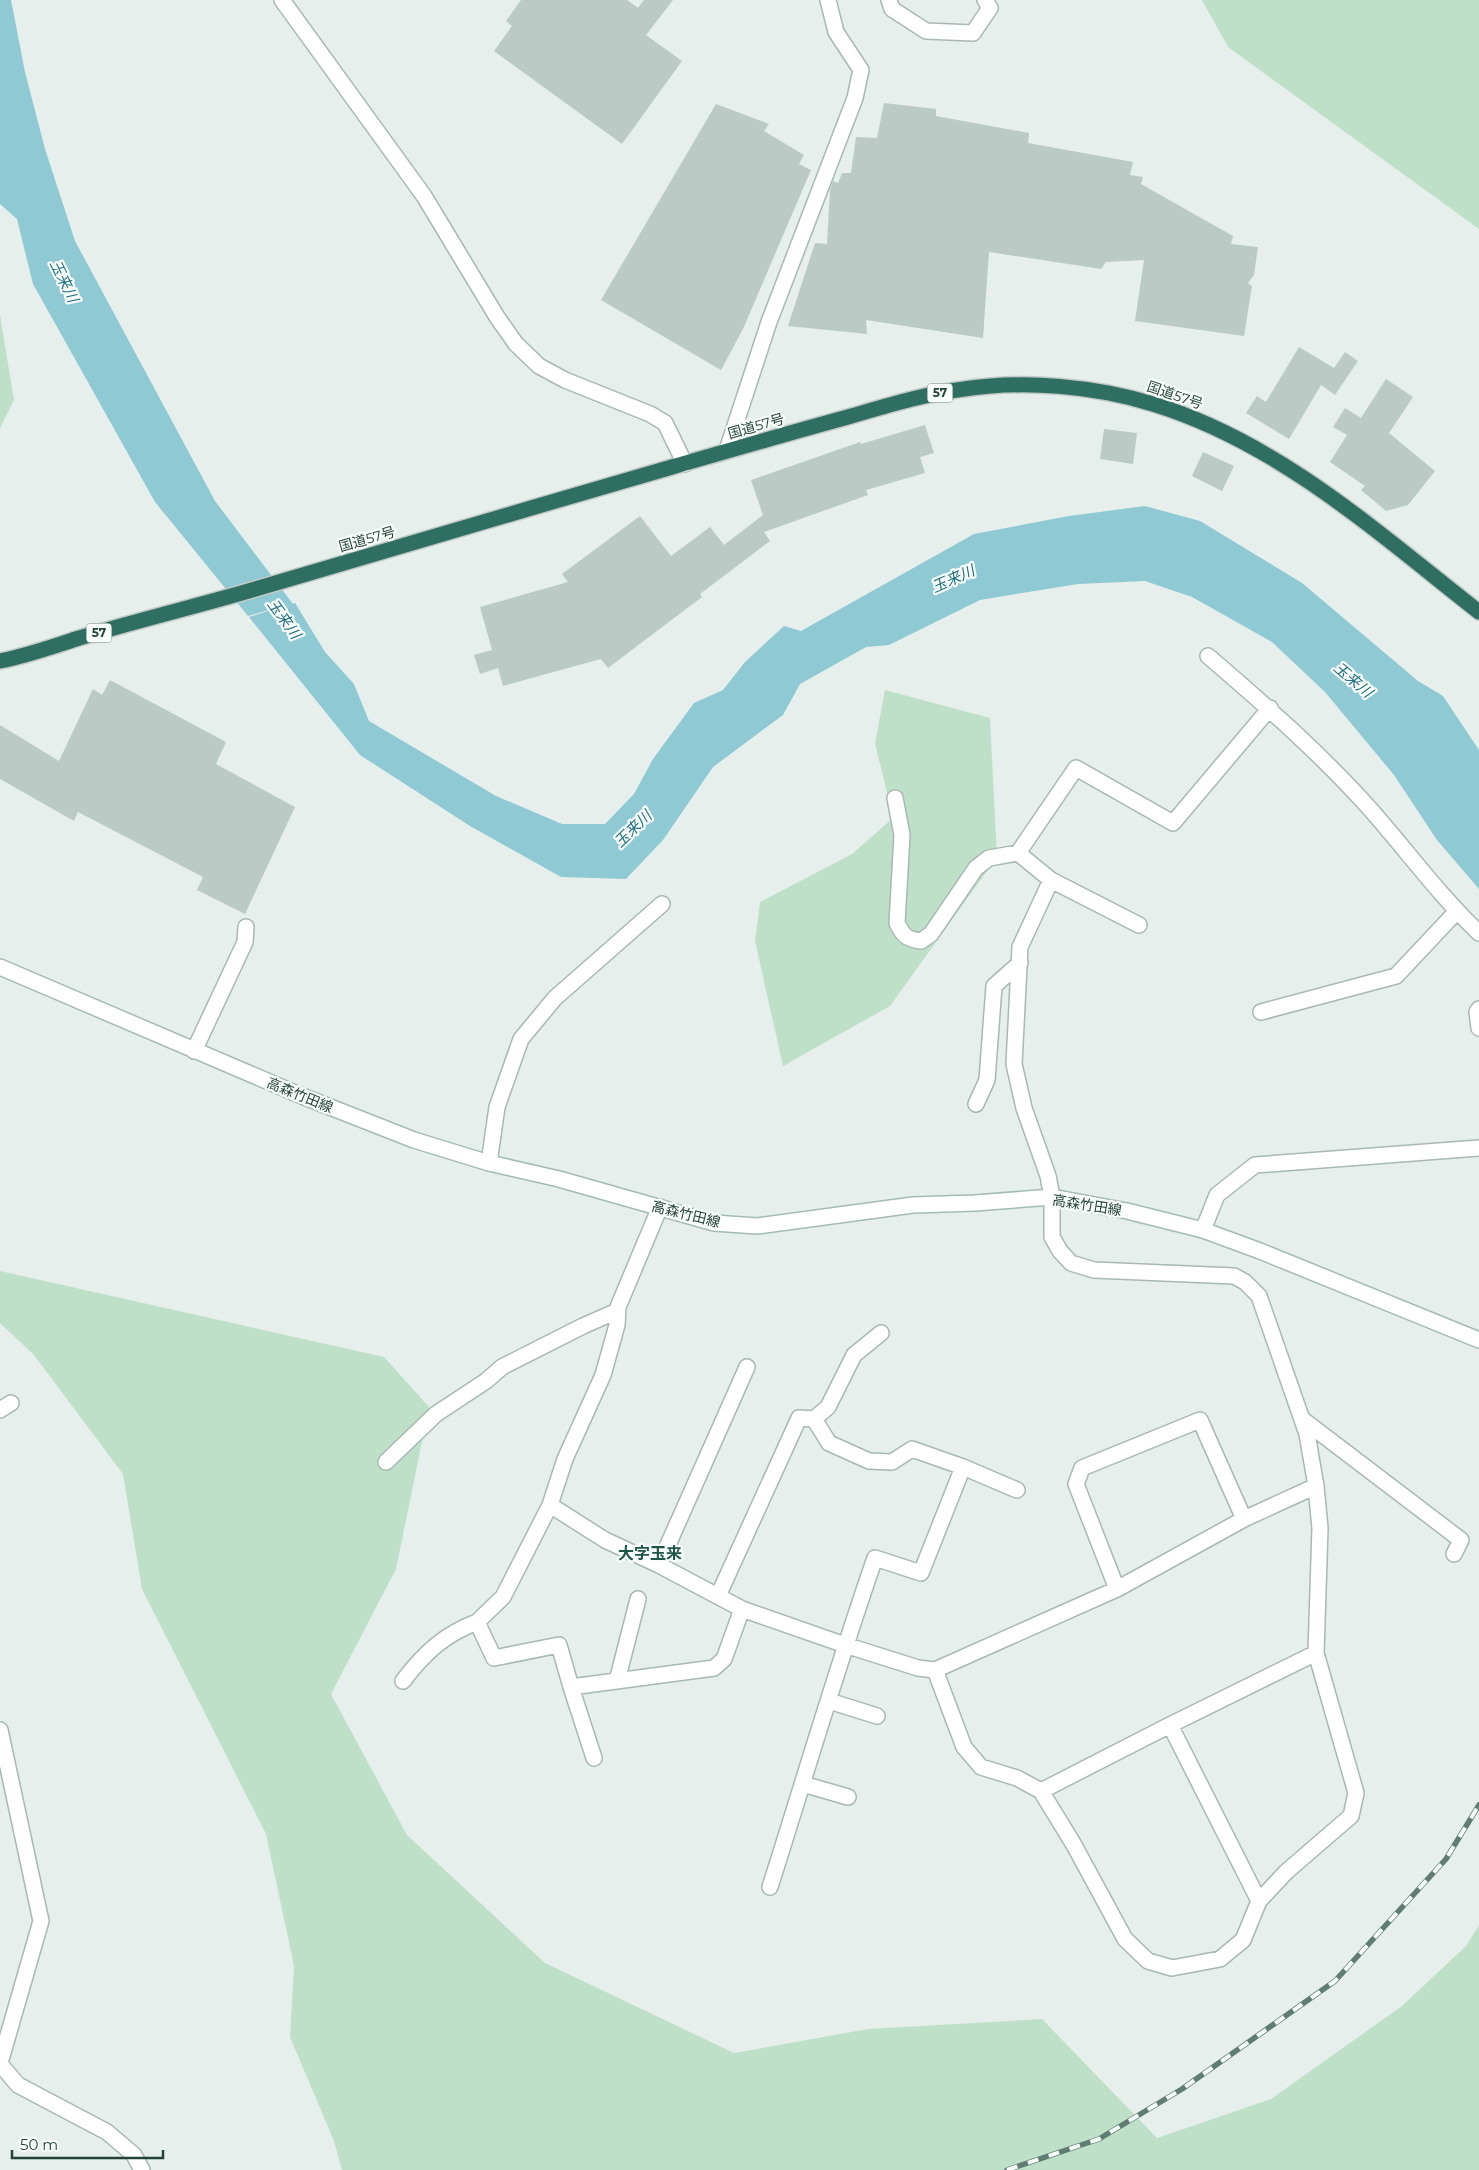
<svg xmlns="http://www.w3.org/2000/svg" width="1479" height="2170" font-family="Montserrat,'Noto Sans JP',sans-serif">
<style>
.green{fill:#bfe0c8}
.water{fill:#8ec9d4}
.building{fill:#bbcac4}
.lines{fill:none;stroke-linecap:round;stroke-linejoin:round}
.street-casing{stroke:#a8b8b2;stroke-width:18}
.secondary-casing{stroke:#a4bbb3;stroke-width:18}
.highway-casing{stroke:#c2cac8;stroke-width:18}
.street{stroke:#fff;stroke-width:15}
.secondary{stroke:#fff;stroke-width:15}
.highway{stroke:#2f6f62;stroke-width:15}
.rail-casing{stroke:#5f7d75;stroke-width:5.5}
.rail{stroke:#f7fbf9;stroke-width:4;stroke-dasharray:11;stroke-linecap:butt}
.labels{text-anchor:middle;stroke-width:4.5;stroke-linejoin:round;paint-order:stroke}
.shield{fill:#f7fbf9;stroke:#637a73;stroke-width:1}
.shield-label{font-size:12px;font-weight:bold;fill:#24423a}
.street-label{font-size:14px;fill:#24423a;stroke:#f7fbf9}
.water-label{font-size:15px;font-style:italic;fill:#1c6f80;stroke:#f7fbf9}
.quarter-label{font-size:16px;font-weight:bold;fill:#1f5548;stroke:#f7fbf9}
</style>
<rect width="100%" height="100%" fill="#e6efeb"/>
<path class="green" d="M1202 0H1479V229L1228 47Z
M0 315 14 400 0 428Z
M885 690 990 718 997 857 890 1006 783 1066 755 941 760 902 852 854 893 818 875 743Z
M0 1271 384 1357 429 1407 396 1569 331 1694 407 1835 545 1963 734 2053 868 2029 1042 2019 1157 2138 1271 2099 1402 2006 1466 1946 1479 1925V2170H342L334 2141 290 2037 294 1966 266 1834 142 1589 123 1474 34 1355 0 1323Z"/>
<path class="water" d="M0 0H11L25 72 45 149 75 241 215 501 293 604 295 603 325 652 354 684 369 721 496 796 562 824H605L634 794 653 759 694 703 723 690 745 662 784 626 801 631 974 534 1069 516 1145 506 1200 521 1302 583 1418 681 1443 696 1479 750V889L1437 840 1394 775 1325 692 1272 642 1192 597 1145 581 1078 584 980 600 889 645 866 647 800 684 783 715 713 767 663 840 626 879 561 877 470 826 360 755 249 617 283 606 248 616 155 502 33 284 17 219 0 204Z"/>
<path class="building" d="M521 0H627L638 8 644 0H673L646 35 682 61 622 144 494 51 512 26 506 21Z
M884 103 936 109V116L1029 133 1028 143 1133 162 1130 175 1143 177 1141 184 1233 236 1231 244 1258 247 1254 275 1248 283 1252 286 1244 336 1135 321 1144 260 1106 262 1101 269 989 252 983 338 866 320 867 334 788 326 815 243 827 244 830 190 833 181 838 183 842 173H851L856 137 877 138Z
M716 104 769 124 764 131 804 155 799 164 811 170 743 329 721 370 601 300Z
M1299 347 1334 368 1345 352 1358 361 1335 395 1321 385 1289 439 1246 413 1257 396 1266 402Z
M1386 379 1413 397 1389 433 1435 471 1408 505 1386 511 1361 490 1365 486 1330 462 1347 435 1333 427 1345 408 1361 418Z
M925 425 934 453 920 457 925 473 866 490 868 495 764 532 770 541 700 594 702 597 608 668 601 659 503 686 498 668 480 674 474 655 492 650 480 607 568 582 562 574 640 516 671 556 710 527 724 545 763 515 751 480 860 442 861 444Z
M1104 429 1137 433 1133 464 1100 459Z
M1203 452 1234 466 1222 491 1192 476Z
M110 680 226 742 216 764 295 807 245 914 197 890 203 877 78 812 74 821 0 779V725L59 761 93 689 102 695Z"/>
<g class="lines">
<g class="street-casing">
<path id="street" d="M282 0 424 196 497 317 516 344 539 366 565 380 650 414 665 423 685 464
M889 0 892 9 926 31 973 33 990 8 985 0
M727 450 769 322 855 98 861 70 836 32 828 0
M1208 656C1265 705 1321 754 1371 810 1407 851 1440 896 1479 933
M895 798 902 835 897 923C903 936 907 939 921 941L931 934 976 868 989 858 1018 853
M1051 880 1018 853 1076 768 1173 823 1270 708
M1139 925 1051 880 1020 947 1014 1064 1024 1108 1048 1176 1052 1197V1237L1060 1251 1071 1263 1094 1270 1234 1276 1245 1282 1259 1296 1307 1434 1316 1486 1320 1528 1316 1653 1356 1793 1351 1816 1286 1872 1259 1901 1243 1940 1220 1959 1172 1968 1148 1961 1125 1939 1074 1845 1041 1791 1017 1778 981 1767 964 1747 935 1670 1117 1589 1244 1519 1316 1486
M1479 1009 1477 1012 1479 1028
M1261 1012 1396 976 1457 911
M194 1051 245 942 246 927
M976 1104 987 1080 994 986 1020 963
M489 1163 497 1107 521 1039 555 998 662 904
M660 1207 618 1307 617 1325 603 1375 565 1459 550 1505 503 1597 477 1622 494 1658 559 1645 571 1687 714 1668 724 1659 742 1609
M1203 1230 1217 1195 1255 1165 1479 1148
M0 1410 11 1403
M814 1419 829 1443 869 1461 892 1462 912 1449 963 1467 1017 1490
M1302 1419 1461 1540 1454 1554
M386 1462 436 1414 486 1381 502 1367 583 1326 617 1311
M550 1505 605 1540 659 1565 742 1609 845 1645 918 1668 935 1670
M659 1565 747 1367
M1117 1589 1076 1484 1082 1468 1200 1420 1244 1519
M718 1596 799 1418 814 1419 828 1407 854 1355 881 1333
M403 1681C424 1653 445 1634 477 1622
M617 1681 638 1599
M571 1687 594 1758
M829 1701 877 1716
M1170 1725 1259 1901
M0 1730 41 1921 0 2063
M803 1784 848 1797
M1041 1791 1170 1725 1316 1653
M770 1887C805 1777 837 1667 875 1558L921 1573 963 1467
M0 2064 18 2085 107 2132 134 2155 142 2170"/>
</g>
<g class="secondary-casing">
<path id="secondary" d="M0 967 302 1096 414 1140 489 1163 559 1179 714 1223 757 1226 913 1205 975 1203 1052 1197 1127 1211 1203 1230 1260 1251 1479 1340"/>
</g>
<g class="highway-casing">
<path id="highway" d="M0 661C26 656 51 647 76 639 135 621 194 607 252 590 392 548 532 508 672 467 731 450 789 433 848 417 886 406 924 394 964 389 1025 380 1094 386 1153 404 1278 442 1378 533 1479 612"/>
</g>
<use href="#street" class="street"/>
<use href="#secondary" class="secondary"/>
<use href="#highway" class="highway"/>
<g class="rail-casing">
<path id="rail" d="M1007 2170 1099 2139 1182 2089 1335 1981 1446 1859 1479 1805"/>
</g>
<use href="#rail" class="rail"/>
</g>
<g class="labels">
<g class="shield">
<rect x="927.5" y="383.5" width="25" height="19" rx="4"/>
<rect x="86.5" y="623.5" width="25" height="19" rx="4"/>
</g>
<g class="shield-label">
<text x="940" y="397">57</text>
<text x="99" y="637">57</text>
</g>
<g class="street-label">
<text transform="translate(1175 395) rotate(19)" y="5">国道57号</text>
<text transform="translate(756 426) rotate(-16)" y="5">国道57号</text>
<text transform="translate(367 539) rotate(-16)" y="5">国道57号</text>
<text transform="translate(300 1095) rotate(22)" y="5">高森竹田線</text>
<text transform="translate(1087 1205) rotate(9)" y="5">高森竹田線</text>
<text transform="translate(686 1214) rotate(14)" y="5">高森竹田線</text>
</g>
<g class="water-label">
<text transform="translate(64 281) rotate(64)" y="5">玉来川</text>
<text transform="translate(953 579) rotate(-24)" y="5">玉来川</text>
<text transform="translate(284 619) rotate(54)" y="5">玉来川</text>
<text transform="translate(1353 680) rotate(40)" y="5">玉来川</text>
<text transform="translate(633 829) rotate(-44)" y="5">玉来川</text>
</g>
<g class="quarter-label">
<text x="650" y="1559">大字玉来</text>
</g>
</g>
<path d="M12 2150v8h151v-8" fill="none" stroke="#24423a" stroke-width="2.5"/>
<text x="20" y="2150" font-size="15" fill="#24423a" stroke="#f7fbf9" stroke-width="4" paint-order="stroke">50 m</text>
</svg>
